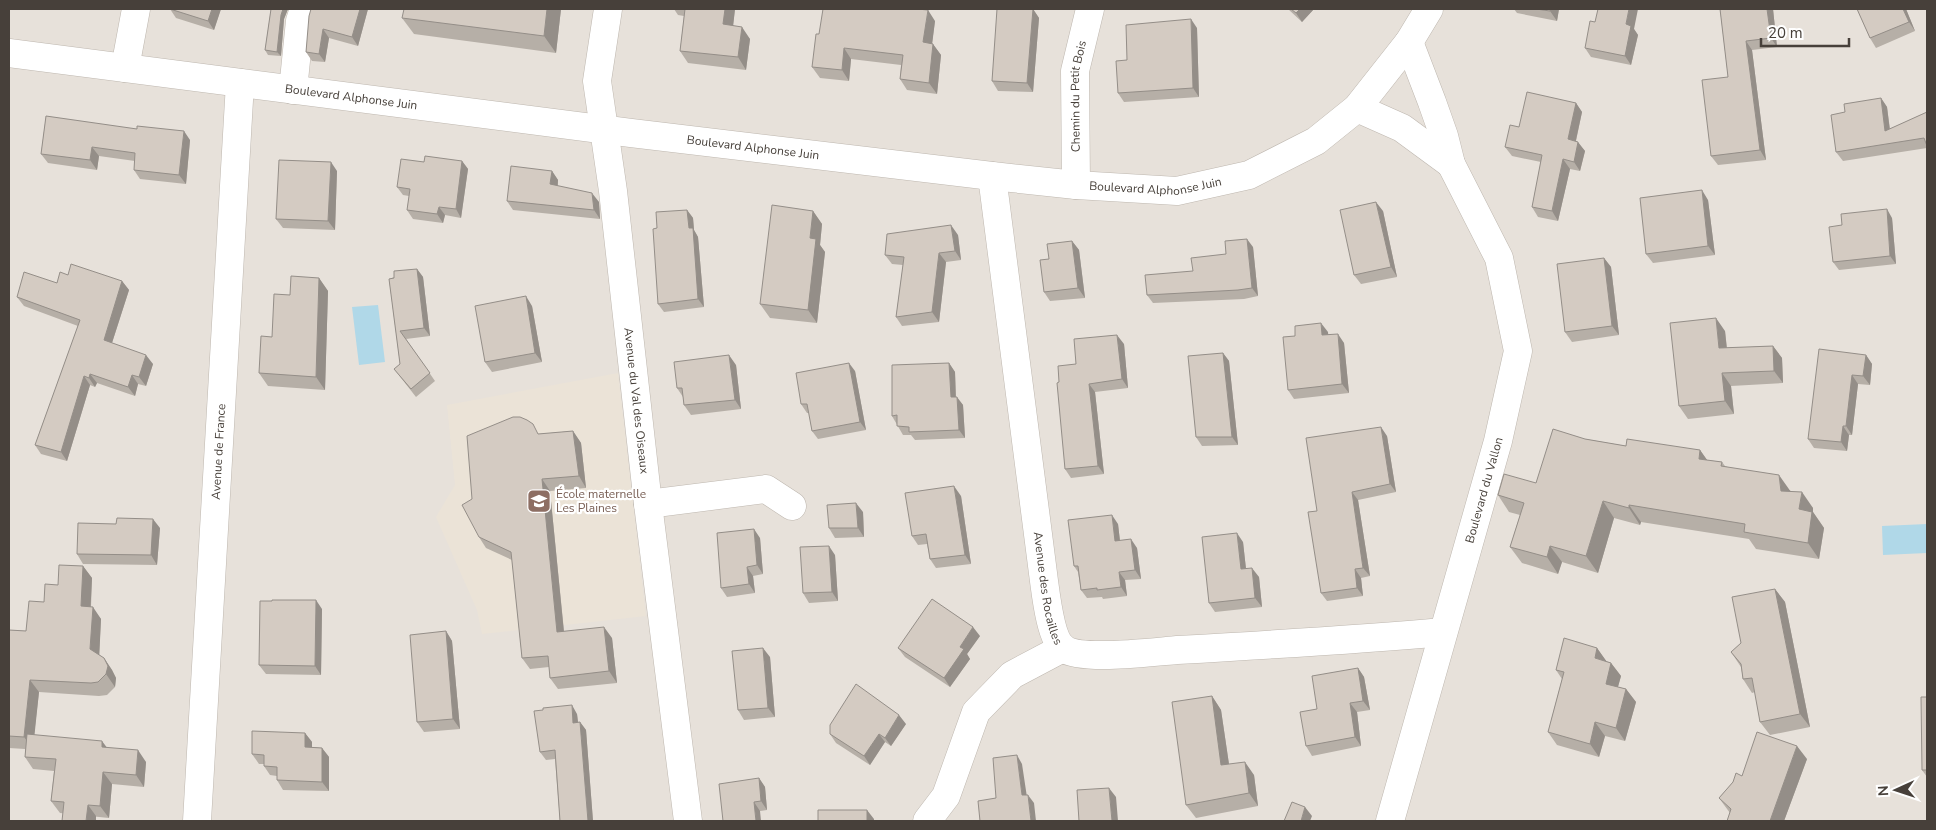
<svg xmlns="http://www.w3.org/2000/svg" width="1936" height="830" font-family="'Nunito Sans',sans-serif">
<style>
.residential{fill:#e7e1da}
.education{fill:#ebe3d7}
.water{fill:#b0d8e8}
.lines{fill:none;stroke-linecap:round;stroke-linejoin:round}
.minor-casing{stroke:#beb7af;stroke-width:29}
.minor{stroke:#fff;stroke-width:28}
.wall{fill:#b6afa7}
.shaded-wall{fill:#948e88}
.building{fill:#d4cbc2;stroke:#948e88}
.labels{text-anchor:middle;stroke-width:4.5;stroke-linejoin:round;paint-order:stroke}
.street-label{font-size:12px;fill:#47403a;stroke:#fff}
.education-label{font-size:12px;fill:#785e54;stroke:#fff;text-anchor:start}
</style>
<rect width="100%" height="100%" fill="#f4f0ec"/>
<path class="residential" d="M9 9H1927V821H9Z"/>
<path class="education" d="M618 373 646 616 482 634 477 610 436 517 455 485 447 405Z"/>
<path class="water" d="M378 305 385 362 359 365 352 307Z
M1927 524V553L1883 555 1882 526Z"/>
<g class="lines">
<g class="minor-casing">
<g id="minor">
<path id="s1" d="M608 9 597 81 613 191 648 504 688 821"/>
<path id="s2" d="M9 53 631 133 992 176 1076 185 1177 191 1249 175 1316 141 1357 108 1409 42 1429 9"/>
<path d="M125 68 136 9"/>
<path d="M293 90 300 21 304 9"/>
<path d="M1357 108 1402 128 1451 164"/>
<path id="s3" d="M992 176 1044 581C1046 596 1051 640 1064 649 1083 661 1153 652 1177 650 1266 645 1355 640 1443 632"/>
<path id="s4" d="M1076 185 1075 71 1090 9"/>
<path d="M648 504 766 489 792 506"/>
<path id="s5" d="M197 821 240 83"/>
<path d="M927 821 946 796 976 712 1012 675 1063 648"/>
<path id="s6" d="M1390 821 1498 441 1518 351 1499 258 1451 164 1444 136 1432 102 1409 42"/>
</g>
</g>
<use href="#minor" class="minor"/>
</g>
<path class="wall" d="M170 9H221L214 30 176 18Z
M271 9H288L284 19 281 56 268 55 265 50Z
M311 9H368L358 46 329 38 325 62 312 61 306 52Z
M561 9 556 53 414 34 402 18Z
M674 9H735L733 25 750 39 746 70 688 63 680 51 684 16 678 15Z
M1033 9 1039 18 1033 92 998 91 992 81Z
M1288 9H1314L1302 22Z
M1514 9H1559L1557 21 1517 13Z
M1720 9H1773L1777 47 1752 50 1766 160 1718 165 1711 156 1728 77Z
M1857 9H1906L1915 31 1876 48 1870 38Z
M935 21 932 43 941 55 937 94 907 90 900 79 901 65 851 59 849 81 820 78 812 67 819 34Z
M1197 28 1199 97 1124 102 1118 93 1127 60Z
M1634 29 1638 35 1631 65 1591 57 1585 48Z
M1881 98 1887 107 1890 129 1927 112V148L1843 161 1836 152 1845 112Z
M1576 103 1582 112 1576 141 1585 151 1580 171 1570 169 1558 221 1538 217 1532 207 1541 162 1512 156 1505 147 1519 127Z
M46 116 190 140 186 184 140 179 134 170 135 161 99 156 97 170 48 163 41 154Z
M462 161 468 169 461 218 445 215 443 223 413 219 407 210 409 196 403 195 397 187 424 162Z
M337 171 335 230 283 228 276 219Z
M552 171 558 180V186L599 202 600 219 513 210 507 201Z
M1708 200 1715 255 1653 263 1646 254Z
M687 210 693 218 694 230 698 237 704 307 664 312 658 304 657 228Z
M813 211 822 224 820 245 825 252 817 323 770 318 760 304Z
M1383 211 1397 277 1361 284 1354 275Z
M1892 218 1896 264 1839 270 1833 262Z
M958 235 961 260 946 262 939 322 902 326 896 317 903 265 892 264 885 255Z
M1072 241 1079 250 1085 298 1050 301 1044 292 1049 259Z
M1253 247 1258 296 1244 299 1153 303 1147 295 1226 254Z
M1604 258 1611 267 1619 335 1572 342 1565 332Z
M417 269 423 277 430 336 406 339 435 381 416 397 394 369 400 364 389 279Z
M68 275 122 281 129 290 112 343 153 364 146 386 138 384 135 396 97 383 95 387 90 385 67 461 41 454 35 445 78 326 24 306 17 297 57 283Z
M319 278 328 291 325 390 268 386 259 373 272 337 290 295Z
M532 306 542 362 492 372 485 362Z
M1725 331 1727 348 1773 346 1782 358 1783 383 1731 386 1734 414 1688 419 1679 406Z
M1328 332V334L1344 343 1349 393 1294 399 1288 390Z
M1124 344 1128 388 1095 392 1104 474 1071 478 1065 469 1059 382 1076 364Z
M1223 353 1229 361 1238 445 1202 446 1196 437Z
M1866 355 1872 364 1870 385 1858 384 1852 435H1849L1847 451 1814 448 1808 439Z
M949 363 955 372 956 397 963 405 965 438 915 440 911 435H903L892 416Z
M736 365 741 409 691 415 684 405 683 397 677 388Z
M855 371 866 430 818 439 812 431 809 413H807L801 404Z
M573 431 581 443 586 488 550 491 564 631 612 638 617 683 558 689 550 678 549 667 530 669 522 658 512 560 486 548 479 537 539 434Z
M1387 436 1396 492 1358 500 1370 576 1361 578 1363 596 1327 601 1321 593 1317 511Z
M1585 439 1626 446 1700 450 1707 460 1722 462 1725 466 1791 491 1813 508V512L1824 528 1819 559 1756 549 1749 539 1641 522 1640 525 1614 518 1598 573 1562 562 1558 574 1522 563 1510 547 1520 515 1509 512 1498 495 1536 483Z
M961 496 971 564 936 568 930 559 927 544 918 545 912 536Z
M863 512 864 537 835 538 829 528Z
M1118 524 1120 541 1137 548 1141 579 1125 580 1127 596 1103 599 1102 597 1087 598 1081 590 1078 572 1074 566Z
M160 528 157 565 83 564 77 554Z
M760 538 763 574 753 576 755 593 727 597 721 588Z
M1243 542 1246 569 1259 577 1262 607 1215 612 1209 603Z
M835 555 838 601 809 603 803 593Z
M83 566 92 578 91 607 101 619 99 655 104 658 112 670 116 678 115 687 107 695 99 696 39 692 34 735 107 748 146 762 144 787 112 784 109 818 60 813 51 801 54 771 33 769 25 757V749L9 748V630L26 631 44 602 58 585Z
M1775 589 1785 602 1810 727 1770 735 1760 722 1755 692 1752 693 1743 679 1741 667 1731 652 1741 643Z
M322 609 321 675 266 674 259 665Z
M446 631 452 641 460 729 424 732 417 722Z
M980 636 967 654 970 659 950 687 905 657 898 648Z
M1597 648 1606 661 1611 663 1621 676 1618 687 1626 689 1636 702 1625 741 1605 736 1599 757 1557 745 1548 732 1562 679 1556 670Z
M770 657 775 717 744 720 738 710Z
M1358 668 1364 677 1370 710 1357 712 1361 746 1312 756 1306 746 1317 709Z
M1212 696 1221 710 1229 764 1254 775 1258 806 1196 818 1186 805Z
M1927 697V777L1922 770Z
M577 714 578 722H580L586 730 593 821H560L555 759 546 760 540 752Z
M906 724 891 746 885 742 870 765 836 743 830 734Z
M305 733 312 742V747L322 748 329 757V791L283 790 277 780V776L270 775 264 766V764H259L252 754Z
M1807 759 1784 821H1727L1730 813 1719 798 1733 782 1742 776Z
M759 778 765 787 767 810 760 811 723 821Z"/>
<path class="shaded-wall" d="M212 9H221L214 30 208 21Z
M283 9H288L284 19 281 56 277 52 281 15Z
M360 9H368L358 46 352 37Z
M547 9H561L556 53 544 36Z
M725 9H735L732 36 723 24Z
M1033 9 1039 18 1033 92 1027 83Z
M1300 9H1314L1302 22 1296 13Z
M1550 9H1559L1557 21 1550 11Z
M1629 9H1638L1634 29 1638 35 1631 65 1625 56 1626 24Z
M1767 9H1773L1777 47 1771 38Z
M1903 9H1906L1915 31 1909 22Z
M928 10 935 21 931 53 923 42Z
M1191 19 1197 28 1199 97 1193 88Z
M742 27 750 39 746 70 738 57Z
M323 29 329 38 325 62 319 54Z
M1746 41 1752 50 1766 160 1760 150Z
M933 44 941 55 937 94 929 83Z
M844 48 851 59 849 81 842 70Z
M1881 98 1887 107 1891 140 1885 131Z
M1576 103 1582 112 1574 149 1568 139Z
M184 131 190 140 186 184 179 175Z
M1578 142 1585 151 1580 171 1574 162Z
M92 147 99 156 97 170 90 160Z
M1563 159 1570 169 1558 221 1552 211Z
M462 161 468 169 461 218 456 209Z
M331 162 337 171 335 230 328 221Z
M552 171 558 180 557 193 550 184Z
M1702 190 1708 200 1715 255 1708 246Z
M592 193 599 202 600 219 594 210Z
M1376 202 1383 211 1397 277 1391 267Z
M439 207 445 215 443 223 437 214Z
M1887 209 1892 218 1896 264 1890 256Z
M687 210 693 218 694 230 698 237 704 307 698 299 689 228Z
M813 211 822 224 820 245 825 252 817 323 808 310 810 238Z
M951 225 958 235 961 260 955 251Z
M1247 239 1253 247 1258 296 1252 288Z
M1072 241 1079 250 1085 298 1078 288Z
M939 253 946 262 939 322 932 312Z
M1604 258 1611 267 1619 335 1612 326Z
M417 269 423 277 430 336 424 328Z
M319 278 328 291 325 390 316 377Z
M122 281 129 290 110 349 104 340Z
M526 296 532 306 542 362 535 353Z
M1716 318 1725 331 1728 361 1719 348Z
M1321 323 1328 332 1329 344 1322 335Z
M1338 334 1344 343 1349 393 1342 384Z
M1117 335 1124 344 1128 388 1122 379Z
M1773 346 1782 358 1783 383 1774 371Z
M1223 353 1229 361 1238 445 1232 437Z
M146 355 153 364 146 386 139 377Z
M729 355 736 365 741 409 735 400Z
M1866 355 1872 364 1870 385 1863 376Z
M849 363 855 371 866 430 860 422Z
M949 363 955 372 956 405 951 397Z
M1722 373 1731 386 1734 414 1725 401Z
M90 374 97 383 95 387 89 378Z
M132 375 138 384 135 396 128 387Z
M1852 375 1858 384 1852 435 1846 426Z
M84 376 90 385 67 461 61 452Z
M1089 384 1095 392 1104 474 1098 466Z
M957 397 963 405 965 438 959 430Z
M1843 426 1849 435 1847 451 1841 442Z
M1381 427 1387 436 1396 492 1390 484Z
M573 431 581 443 586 488 579 476Z
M1700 450 1712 467 1699 459Z
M1779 475 1791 492 1781 491Z
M542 479 550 491 565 643 557 632Z
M954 486 961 496 971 564 965 555Z
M1352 492 1358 500 1370 576 1363 568Z
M1802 492 1813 508V512L1824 528 1819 559 1808 543 1799 509Z
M1603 501 1614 518 1598 573 1586 556Z
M856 503 863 512 864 537 858 528Z
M1629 505 1641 522 1640 525 1629 508Z
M1112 515 1118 524 1121 550 1115 541Z
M153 519 160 528 157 565 151 555Z
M754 529 760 538 763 574 757 565Z
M1237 533 1243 542 1247 578 1241 569Z
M1131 539 1137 548 1141 579 1135 570Z
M829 546 835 555 838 601 832 592Z
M1550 546 1562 562 1558 574 1547 557Z
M83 566 92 578 90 618 81 606Z
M747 567 753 576 755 593 749 584Z
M1252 568 1259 577 1262 607 1255 598Z
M1355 569 1361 578 1363 596 1357 588Z
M1119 572 1125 580 1127 596 1121 587Z
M1775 589 1785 602 1810 727 1800 714Z
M316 600 322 609 321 675 315 666Z
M93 607 101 619 99 661 90 649Z
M604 627 612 638 617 683 609 671Z
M973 627 980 636 967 654 970 659 950 687 944 678 960 647Z
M446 631 452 641 460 729 453 719Z
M763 648 770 657 775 717 768 708Z
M1597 648 1607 662 1595 658Z
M104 658 112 670 116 678 115 687 106 674Z
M1611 663 1621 676 1615 697 1606 684Z
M1358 668 1364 677 1370 710 1363 701Z
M30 680 39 692 33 749 24 737Z
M1626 689 1636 702 1625 741 1616 728Z
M1212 696 1221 710 1231 778 1221 765Z
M1350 703 1357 712 1361 746 1355 737Z
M572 705 577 714 579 731 573 723Z
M899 715 906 724 891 746 885 738Z
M580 722 586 730 593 821H588Z
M1595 722 1605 736 1599 757 1590 744Z
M305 733 312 742V756L305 747Z
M879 734 885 742 870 765 864 756Z
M102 741 111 753 102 747Z
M1797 746 1807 759 1784 821H1770Z
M322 748 329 757V791L322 782Z
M138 750 146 762 144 787 136 775Z
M1017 755 1022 764 1028 804 1022 795Z
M1245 762 1254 775 1258 806 1249 793Z
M103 772 112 784 109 818 100 806Z
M759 778 765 787 767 810 761 801Z
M1109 788 1116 797 1118 821H1112Z
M1028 795 1034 803 1036 821H1031Z
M754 802 760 811 761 821H756Z
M88 805 96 816V821H86Z
M1305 807 1312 816 1310 821H1301Z
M867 810 874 819V821H867Z"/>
<path class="building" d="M170 9H212L208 21Z
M271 9H283L281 15 277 52 265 50Z
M311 9H360L352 37 323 29 319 54 306 52 309 16Z
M404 9H547L544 36 402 18Z
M685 9H725L723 24 742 27 738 57 680 51Z
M823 9H917L928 10 923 42 933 44 929 83 900 79 903 55 844 48 842 70 812 67 816 34H819Z
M997 9H1033L1027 83 992 81Z
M1291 9H1300L1296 13Z
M1536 9H1550V11Z
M1598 9H1629L1626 24 1631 26 1625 56 1585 48 1590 21 1595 22Z
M1720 9H1767L1771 38 1746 41 1760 150 1711 156 1702 80 1728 77Z
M1857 9H1903L1909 22 1870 38Z
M1191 19 1193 88 1118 93 1116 61 1127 60 1126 25Z
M1527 92 1576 103 1568 139 1578 142 1574 162 1563 159 1552 211 1532 207 1542 155 1505 147 1510 125 1519 127Z
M1881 98 1885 131 1927 112V146L1924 138 1836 152 1831 115 1845 112 1844 104Z
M46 116 137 129V126L184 131 179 175 134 170 135 153 92 147 90 160 41 154Z
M425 156 462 161 456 209 439 207 437 214 407 210 410 189 397 187 401 159 424 162Z
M279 160 331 162 328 221 276 219Z
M511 166 552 171 550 184 592 193 594 210 507 201Z
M1702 190 1708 246 1646 254 1640 198Z
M1376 202 1391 267 1354 275 1340 210Z
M772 205 813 211 810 238 816 239 808 310 760 304Z
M1887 209 1890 256 1833 262 1829 227 1842 225 1841 214Z
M687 210 689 228H693L698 299 658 304 653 229 657 228 656 212Z
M951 225 955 251 939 253 932 312 896 317 904 257 885 255 887 234Z
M1247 239 1252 288 1238 290 1147 295 1145 275 1193 271 1191 258 1226 254 1225 241Z
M1072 241 1078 288 1044 292 1040 260 1049 259 1047 244Z
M1604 258 1612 326 1565 332 1557 264Z
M71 264 122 281 104 340 146 355 139 377 132 375 128 387 90 374 89 378 84 376 61 452 35 445 80 320 17 297 24 272 57 283 60 272 68 275Z
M417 269 424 328 400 331 430 373 411 389 394 369 400 364 389 279 394 278V271Z
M291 276 319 278 316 377 259 373 261 336 272 337 274 294 290 295Z
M526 296 535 353 485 362 475 306Z
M1716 318 1719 348 1773 346 1774 371 1722 373 1725 401 1679 406 1670 323Z
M1321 323 1322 335 1338 334 1342 384 1288 390 1283 337 1295 336V326Z
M1117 335 1122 379 1089 384 1098 466 1065 469 1057 383 1059 382 1058 366 1076 364 1074 339Z
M1819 349 1866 355 1863 376 1852 375 1846 426H1843L1841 442 1808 439Z
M1223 353 1232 437H1196L1188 356Z
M729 355 735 400 684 405 682 388H677L674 362Z
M849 363 860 422 812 431 807 404H801L796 373Z
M949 363 951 397H957L959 430 909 432V427L897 426V415L892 416V365Z
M513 417H520L527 420 533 424 538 434 573 431 579 476 542 479 557 632 604 627 609 671 550 678 548 656 522 658 511 552 479 537 462 505 472 499 467 436Z
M1381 427 1390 484 1352 492 1363 568 1355 569 1357 588 1321 593 1308 512 1317 511 1306 438Z
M1553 429 1585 439 1626 446 1627 439 1700 450 1699 459 1722 462 1721 466 1779 475 1781 491 1802 492 1799 509 1812 512 1808 543 1744 532 1745 524 1629 505V508L1603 501 1586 556 1550 546 1547 557 1510 547 1524 503 1498 495 1504 474 1536 483Z
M954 486 965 555 930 559 926 534 912 536 905 493Z
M856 503 858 528H829L827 505Z
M1112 515 1115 541 1131 539 1135 570 1119 572 1121 587 1097 590V588L1081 590 1078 566H1074L1068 520Z
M117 518 153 519 151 555 77 554 78 523 116 524Z
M754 529 757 565 747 567 749 584 721 588 717 533Z
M1237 533 1241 569 1252 568 1255 598 1209 603 1202 537Z
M829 546 832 592 803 593 800 547Z
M59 565 83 566 81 606 93 607 90 649 104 658 108 666 106 674 98 682 91 683 30 680 24 737 9 736V630L26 631 29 601 44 602 45 584 58 585Z
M1775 589 1800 714 1760 722 1752 678 1743 679 1741 664 1731 652 1741 643 1732 597Z
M932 599 973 627 960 647 964 649 944 678 898 648Z
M272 600H316L315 666 259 665 260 601H272Z
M446 631 453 719 417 722 410 635Z
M1564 638 1597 648 1595 658 1611 663 1606 684 1626 689 1616 728 1595 722 1590 744 1548 732 1564 672 1556 670Z
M763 648 768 708 738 710 732 651Z
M1358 668 1363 701 1350 703 1355 737 1306 746 1300 712 1317 709 1312 676Z
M856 684 899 715 885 738 879 734 864 756 830 734V725Z
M1212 696 1221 765 1245 762 1249 793 1186 805 1172 702Z
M1921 697H1927V770H1922Z
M572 705 573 723 580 722 588 821H560L555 750 540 752 534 711 543 710V708Z
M252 731 305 733V747L322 748V782L277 780V767L264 766V755L252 754Z
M1757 732 1797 746 1770 821H1727L1731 809 1719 798 1733 782 1736 773 1742 776Z
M27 734 102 741V747L138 750 136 775 103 772 100 806 88 805 86 821H62L64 802 51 801 56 759 25 757Z
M1017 755 1022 795H1028L1031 821H980L978 801 996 798 993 758Z
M759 778 761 801 754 802 756 821H723L719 784Z
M1109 788 1112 821H1079L1077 790Z
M1292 802 1305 807 1301 821H1284Z
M818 810H867V821H818Z"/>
<defs>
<g id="school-square" transform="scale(1.25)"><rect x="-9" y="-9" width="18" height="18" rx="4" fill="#8d6e63" stroke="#fff"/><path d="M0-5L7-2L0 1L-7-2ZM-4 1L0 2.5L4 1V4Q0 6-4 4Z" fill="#fff"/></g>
</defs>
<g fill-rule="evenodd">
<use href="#school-square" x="539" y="501"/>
</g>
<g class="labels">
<g class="street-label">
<text dy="4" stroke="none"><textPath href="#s2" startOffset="345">Boulevard Alphonse Juin</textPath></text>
<text dy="4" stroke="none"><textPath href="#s4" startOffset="89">Chemin du Petit Bois</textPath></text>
<text dy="4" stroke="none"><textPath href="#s2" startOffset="750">Boulevard Alphonse Juin</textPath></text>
<text dy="4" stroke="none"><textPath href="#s2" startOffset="1155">Boulevard Alphonse Juin</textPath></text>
<text dy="4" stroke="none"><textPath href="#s1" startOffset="395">Avenue du Val des Oiseaux</textPath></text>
<text dy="4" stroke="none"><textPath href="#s5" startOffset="370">Avenue de France</textPath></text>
<text dy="4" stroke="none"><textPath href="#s6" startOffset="344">Boulevard du Vallon</textPath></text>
<text dy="4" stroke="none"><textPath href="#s3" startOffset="416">Avenue des Rocailles</textPath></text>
</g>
<g class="education-label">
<text x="556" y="498">École maternelle<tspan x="556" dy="14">Les Plaines</tspan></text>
</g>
</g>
<rect width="1936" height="830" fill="none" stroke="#47403a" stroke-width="20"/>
<g transform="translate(1896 790) rotate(267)" stroke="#ffffff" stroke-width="4" paint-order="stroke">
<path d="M0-4L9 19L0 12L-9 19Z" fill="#47403a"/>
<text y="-8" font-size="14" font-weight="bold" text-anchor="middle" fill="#47403a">N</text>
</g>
<path d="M1761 38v8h88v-8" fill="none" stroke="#47403a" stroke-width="2.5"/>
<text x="1768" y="38" font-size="15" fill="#47403a" stroke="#ffffff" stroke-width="4" paint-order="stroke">20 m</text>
</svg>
